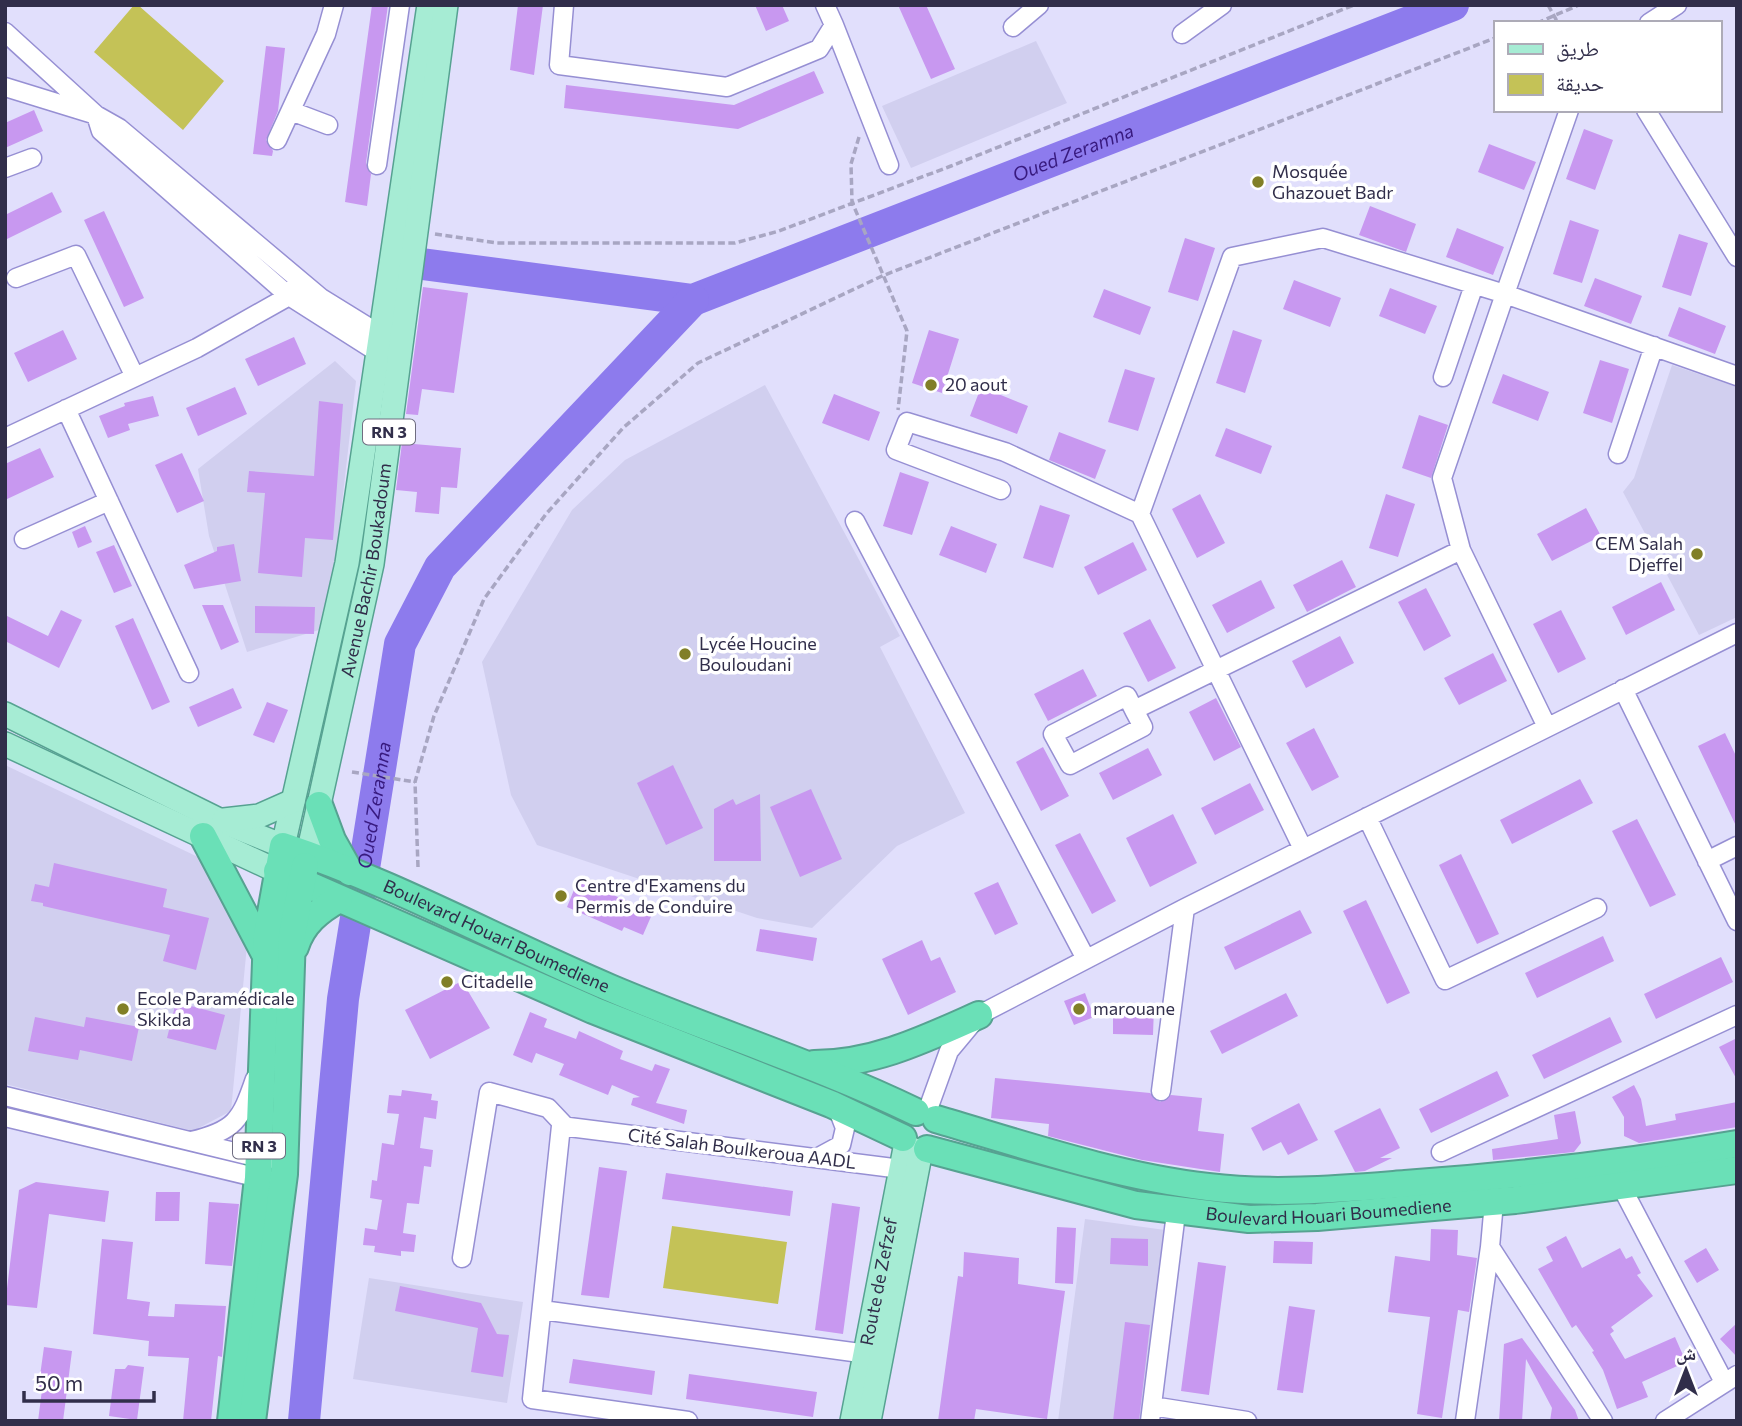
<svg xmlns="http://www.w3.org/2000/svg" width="1742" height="1426" font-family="Commissioner,'Noto Naskh Arabic',sans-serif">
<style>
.built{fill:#d1cfef}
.green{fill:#c4c257}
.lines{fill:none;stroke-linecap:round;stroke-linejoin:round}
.river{stroke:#8d7bed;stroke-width:32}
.building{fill:#c898f0}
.minor-casing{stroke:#968fd3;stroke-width:21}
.major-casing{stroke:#56a291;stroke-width:26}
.highway-casing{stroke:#56a291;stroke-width:30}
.path{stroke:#a8a6c2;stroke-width:3.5;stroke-dasharray:7 3.5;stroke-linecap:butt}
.minor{stroke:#fff;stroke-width:18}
.major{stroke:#a6ecd4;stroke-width:23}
.highway{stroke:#6ae0b7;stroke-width:26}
.poi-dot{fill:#817f27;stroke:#fff;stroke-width:2.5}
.labels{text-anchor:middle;stroke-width:7;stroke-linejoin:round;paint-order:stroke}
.shield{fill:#fff;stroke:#6f6d80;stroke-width:2}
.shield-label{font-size:16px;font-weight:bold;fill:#312e4a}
.poi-label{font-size:18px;fill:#312e4a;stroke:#fff;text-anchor:start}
.street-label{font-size:18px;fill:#312e4a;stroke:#fff}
.water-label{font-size:19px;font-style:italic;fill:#381a7f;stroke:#fff}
</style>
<rect width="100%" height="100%" fill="#e1dffc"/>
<path class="built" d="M1036 41 1067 103 911 168 882 106Z
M335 361 356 381 336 555 322 629 247 652 209 536 198 469Z
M1672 365 1737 387V617L1699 635 1623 492 1634 478Z
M765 385 900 636 880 647 965 813 897 846 812 928 757 918 537 845 511 795 482 662 572 510 625 460Z
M5 765 198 857 248 935 231 1111 193 1131 5 1084Z
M1085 1219 1165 1230 1141 1421H1058Z
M369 1278 523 1302 507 1403 353 1379Z"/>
<path class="green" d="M134 5H138L224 81 183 130 94 52Z
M672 1226 787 1242 778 1304 663 1288Z"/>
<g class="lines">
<g class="river">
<path id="s1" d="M422 264 693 300 1453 5"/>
<path id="s2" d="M304 1421 343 999 400 644 440 567 693 300"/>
</g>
</g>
<path class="building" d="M372 5H388L366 163 371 174 367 206 345 202Z
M518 5H543L534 75 510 70Z
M755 5H782L789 21 766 31Z
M898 5H926L955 69 931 79Z
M266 46 285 48 278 111 266 140 273 151 272 156 253 154Z
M814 71 824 93 738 129 564 108 566 85 734 105Z
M34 110 43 131 5 148V123Z
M1584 129 1613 140 1595 190 1566 179Z
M1489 144 1536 162 1524 190 1478 172Z
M52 192 62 212 5 240V215Z
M1370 206 1416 224 1406 252 1359 235Z
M104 211 144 298 124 307 84 220Z
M1570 220 1599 230 1582 283 1553 274Z
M1457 228 1504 247 1493 275 1446 257Z
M1679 234 1708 243 1691 296 1662 287Z
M1185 238 1215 248 1198 301 1168 292Z
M1595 278 1642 296 1631 324 1584 306Z
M1294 280 1341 298 1330 327 1283 309Z
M423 287 468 293 454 393 422 389 418 415 406 414Z
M1390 288 1437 306 1425 334 1379 316Z
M1104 289 1151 307 1140 335 1093 317Z
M1679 307 1726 326 1715 354 1668 336Z
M63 330 77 359 28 382 14 353Z
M929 330 959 339 942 393 912 383Z
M1233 330 1262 340 1245 393 1216 383Z
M294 337 306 364 258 386 245 359Z
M1600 360 1629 369 1612 423 1583 413Z
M1125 369 1155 378 1138 431 1108 422Z
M1503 374 1549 392 1538 421 1492 403Z
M235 387 247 414 198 436 186 408Z
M981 387 1028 406 1017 434 970 416Z
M834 394 880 412 869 441 822 423Z
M153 396 159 416 128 424 130 430 108 438 99 416 125 406 124 403Z
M319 401 343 404 333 540 305 538 302 577 258 573 265 493 247 492 249 471 314 476Z
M1419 415 1448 425 1431 478 1402 468Z
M1226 428 1272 446 1261 474 1215 456Z
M1059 432 1106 450 1095 479 1049 460Z
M402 443 461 448 457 488 441 487 439 514 415 512 417 492 396 490Z
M40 448 54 477 5 500V464Z
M182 453 204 501 177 513 155 465Z
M900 472 929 482 912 535 883 526Z
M1200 494 1225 543 1197 558 1172 509Z
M1386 494 1415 504 1398 557 1369 548Z
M1040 505 1070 515 1053 568 1023 558Z
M1586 508 1601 536 1552 561 1537 534Z
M85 526 92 542 78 548 72 532Z
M951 526 997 544 986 573 939 555Z
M1133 542 1147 570 1098 595 1084 567Z
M234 544 241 581 194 589 184 565 217 551V547Z
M114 545 132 586 114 593 96 552Z
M1342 560 1356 587 1307 612 1293 585Z
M1261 580 1275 608 1227 633 1212 605Z
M1661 582 1675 610 1626 635 1612 607Z
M1426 588 1451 636 1424 651 1398 602Z
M202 605H223L239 642 221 650Z
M255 606 315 607 314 634 255 633Z
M61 610 82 620 59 668 5 641V615L48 636Z
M1561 610 1586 659 1558 673 1533 624Z
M133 618 170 702 152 710 115 626Z
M1150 619 1176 668 1148 682 1123 633Z
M1340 636 1354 663 1306 688 1292 661Z
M1493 653 1507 681 1459 705 1444 678Z
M1083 669 1097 696 1048 721 1034 694Z
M233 688 242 708 198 727 189 707Z
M1216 698 1241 747 1214 761 1189 712Z
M267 702 288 710 274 743 253 735Z
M1314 728 1339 777 1312 791 1286 743Z
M1725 733 1737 758V828L1698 746Z
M1043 747 1069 796 1041 811 1016 762Z
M1148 748 1162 775 1113 800 1099 773Z
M673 765 703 828 666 845 637 783Z
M1580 779 1593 803 1512 844 1500 820Z
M1250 783 1264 810 1215 835 1201 808Z
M811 789 842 859 800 877 770 807Z
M760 794 761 861H714V809L733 799 736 805Z
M1173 814 1197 863 1150 887 1126 838Z
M1637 819 1676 895 1650 907 1612 831Z
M1080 833 1116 901 1092 914 1055 845Z
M1461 854 1499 934 1477 944 1439 865Z
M54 863 167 889 163 907 209 918 196 970 163 961 170 935 43 906V903L31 901 35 884 49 887Z
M578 880 653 912 643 935 624 927 622 931 567 907Z
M998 882 1018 924 995 935 974 893Z
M1366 900 1410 993 1387 1004 1343 911Z
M1300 910 1312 933 1235 970 1224 947Z
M760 929 817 938 813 961 756 951Z
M1603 936 1614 961 1537 998 1525 973Z
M922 940 931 961 940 957 956 992 908 1015 882 959Z
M1721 957 1733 982 1656 1019 1644 994Z
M462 981 490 1028 430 1059 405 1010Z
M1085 993 1094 1017 1074 1025 1064 1001Z
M1286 993 1298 1016 1222 1054 1210 1031Z
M176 1002 225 1015 216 1050 167 1038Z
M1121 1006 1154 1007 1153 1035 1113 1034V1016L1120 1017Z
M530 1012 547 1019 544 1027 576 1039 579 1031 623 1051 620 1059 652 1071 655 1064 670 1069 656 1103 687 1110 684 1124 631 1105 633 1098 640 1097 612 1085 608 1095 559 1075 564 1064 536 1053 532 1063 513 1055Z
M35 1017 84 1027 86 1017 139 1027 132 1061 80 1050 78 1060 28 1051Z
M1610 1017 1622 1042 1544 1079 1532 1055Z
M1737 1038V1080L1719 1047Z
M1497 1071 1509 1096 1431 1133 1419 1109Z
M995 1078 1150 1093 1160 1102 1171 1095 1202 1098 1198 1131 1224 1134 1220 1172 1142 1160 1075 1143 1048 1136 1049 1124 991 1118Z
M1634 1085 1641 1099 1646 1126 1676 1120 1675 1114 1737 1102V1127L1639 1143 1624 1136V1117L1612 1097Z
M402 1090 432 1094 431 1100 438 1101 436 1119 424 1117 420 1148 433 1150 431 1167 424 1166 419 1204 407 1203 403 1233 416 1235 414 1252 401 1251V1256L374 1252 375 1246 363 1245 365 1228 377 1230 382 1200 370 1198 372 1180 377 1181 382 1143 394 1145 399 1114 387 1113 389 1095 401 1096Z
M1299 1103 1318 1140 1288 1155 1281 1142 1263 1151 1251 1128Z
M1380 1108 1400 1148 1380 1158H1392L1365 1171 1355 1172 1334 1131Z
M1575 1111 1581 1143 1574 1152 1493 1160 1492 1149 1558 1139 1554 1115Z
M599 1167 627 1171 609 1298 581 1295Z
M666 1173 793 1191 790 1216 662 1199Z
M36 1182 109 1191 105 1222 49 1214 37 1308 5 1305 19 1190Z
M156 1192H180L179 1221H155Z
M209 1202 239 1204 232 1266 205 1264Z
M832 1203 860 1207 843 1334 815 1330Z
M1057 1227 1076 1228 1073 1284 1055 1283Z
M1431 1229 1458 1230 1457 1255 1477 1258 1469 1312 1458 1310 1442 1418 1417 1414 1430 1317 1388 1312 1395 1256 1430 1261Z
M1566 1236 1582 1268 1620 1248 1626 1259 1632 1256 1641 1273 1637 1275 1653 1296 1611 1327 1614 1331 1610 1334 1625 1359 1675 1337 1686 1362 1642 1382 1648 1397 1617 1409 1603 1370 1592 1352 1594 1351 1576 1325 1572 1328 1538 1269 1553 1261 1546 1247Z
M1111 1238 1148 1239V1266L1110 1264Z
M102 1239 133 1242 127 1299 150 1302 148 1316 174 1317 175 1304 226 1306 222 1357 218 1356 211 1421H183L189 1358 148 1356 149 1341 93 1334Z
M1274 1241 1313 1242 1312 1264 1273 1263Z
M1706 1248 1719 1270 1697 1283 1684 1261Z
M964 1252 1019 1258 1018 1284 1065 1291 1047 1419 976 1409 974 1421H938L958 1276 963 1277Z
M1198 1262 1226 1266 1209 1395 1181 1391Z
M400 1286 481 1303 497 1334 509 1335 503 1377 471 1372 478 1328 395 1311Z
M1289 1306 1315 1310 1303 1393 1277 1390Z
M1125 1322 1150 1325 1139 1421H1113Z
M1737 1323V1357L1720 1339Z
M1522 1338 1575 1410 1579 1421H1550L1552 1408 1526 1359 1522 1421H1499L1504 1344Z
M44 1347 72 1351 63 1421H38L42 1390H38Z
M573 1359 655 1371 652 1395 569 1383Z
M128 1365 144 1367 137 1420 109 1416 115 1369H125Z
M689 1374 817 1392 813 1417 686 1399Z"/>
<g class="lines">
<g class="minor-casing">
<path id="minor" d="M564 5 559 65 727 87 819 49 834 25 825 5
M1649 23 1677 5
M834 25 889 165
M1013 27 1039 5
M5 32 96 115 101 131 289 296 388 359
M1182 34 1222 5
M5 87 96 115 119 128 321 298
M1569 110 1505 294 1737 376
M1646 110 1737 257
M291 111 328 125
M277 140 326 34 334 5
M377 165 400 5
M5 168 32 158
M16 278 76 255 135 377
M310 297 321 298 389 340
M1443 377 1474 285
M66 409 189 673
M5 438 197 348 289 296 293 289
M1618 454 1654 346
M1001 490 896 450 907 422 1005 452 1140 514 1232 257 1323 238 1505 294 1442 478 1461 550
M1140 514 1303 849
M855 521 1086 959
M24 539 109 501
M1623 689 1737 921
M1134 710 1143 727 1070 765 1053 734 1127 696 1134 710 1461 550 1547 727
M1367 817 1445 980 1597 908
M1707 861 1737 846
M1161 1091 1185 908
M5 1096 267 1160
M927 1112 949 1051 979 1015 1185 908 1737 633
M5 1117 267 1180
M191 1141C235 1131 241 1120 255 1079
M1441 1152 1737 1015
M817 1158 841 1145 845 1128 837 1107
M1621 1186 1724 1382
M1490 1247 1603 1421
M462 1258 489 1092 548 1108 565 1126
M542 1310 875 1355
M1152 1406 1247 1421
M688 1421 532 1399 561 1126 901 1169 912 1166
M1150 1421 1176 1213
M1465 1421 1490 1247 1494 1202
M1665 1421 1737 1375"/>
</g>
<g class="major-casing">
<g id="major">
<path d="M5 714 221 821 283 846 347 563 429 5"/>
<path d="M5 744 277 871"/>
<path d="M224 820 259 816 293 801"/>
<path id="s3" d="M308 854 372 564 446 5"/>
<path id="s4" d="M852 1421 906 1143"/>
<path d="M869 1421 921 1150"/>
</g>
</g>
<g class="highway-casing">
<g id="highway">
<path d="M319 805 332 840 350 872"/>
<path d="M203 836 264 952"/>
<path d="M277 871 593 1010 831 1104 903 1138"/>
<path d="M295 947C302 924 319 910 339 899"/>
<path d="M814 1064C874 1064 925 1039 979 1015"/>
<path d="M936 1119C1025 1145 1115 1176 1208 1187 1273 1195 1340 1189 1405 1184 1516 1176 1627 1163 1737 1144"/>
<path id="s5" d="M927 1149 1136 1205 1249 1219 1317 1217 1515 1200 1737 1170"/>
<path id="s6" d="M231 1421 258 1178 267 935 283 846C395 883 501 942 610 988 711 1031 817 1064 916 1112"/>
<path d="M252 1421 284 1174 292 935 305 866"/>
</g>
</g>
<path class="path" d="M1548 5 1558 23
M1537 23 1579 5
M859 137 851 164 852 202 907 331 898 410
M435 234 497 243H735L779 231 951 166 1354 5
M352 772 415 782
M418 867 415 782 434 716 484 599 546 514 623 428 698 363 882 276 1495 38"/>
<use href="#minor" class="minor"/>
<use href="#major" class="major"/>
<use href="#highway" class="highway"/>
</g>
<g class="poi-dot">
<circle cx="1258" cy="182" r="7"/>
<circle cx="931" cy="385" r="7"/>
<circle cx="1697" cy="554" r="7"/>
<circle cx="685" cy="654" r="7"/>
<circle cx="561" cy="896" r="7"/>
<circle cx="447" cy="982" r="7"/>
<circle cx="123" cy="1009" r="7"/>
<circle cx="1079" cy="1009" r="7"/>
</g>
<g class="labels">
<g class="shield">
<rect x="363" y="419.5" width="52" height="25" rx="5"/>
<rect x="233" y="1133.5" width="52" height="25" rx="5"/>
</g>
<g class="shield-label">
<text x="389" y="438">RN 3</text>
<text x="259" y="1152">RN 3</text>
</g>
<g class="poi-label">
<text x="1272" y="178">Mosquée<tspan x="1272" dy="21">Ghazouet Badr</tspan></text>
<text x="945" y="391">20 aout</text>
<text x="1683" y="550" text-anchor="end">CEM Salah<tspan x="1683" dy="21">Djeffel</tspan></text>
<text x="699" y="650">Lycée Houcine<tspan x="699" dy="21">Bouloudani</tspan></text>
<text x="575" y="892">Centre d'Examens du<tspan x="575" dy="21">Permis de Conduire</tspan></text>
<text x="461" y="988">Citadelle</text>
<text x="137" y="1005">Ecole Paramédicale<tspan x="137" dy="21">Skikda</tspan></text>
<text x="1093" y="1015">marouane</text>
</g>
<g class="street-label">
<text dy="6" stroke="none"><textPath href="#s3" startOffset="290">Avenue Bachir Boukadoum</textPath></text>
<text dy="6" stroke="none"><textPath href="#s6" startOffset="810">Boulevard Houari Boumediene</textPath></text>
<text transform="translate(742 1149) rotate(7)" y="6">Cité Salah Boulkeroua AADL</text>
<text dy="6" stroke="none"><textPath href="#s5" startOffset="410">Boulevard Houari Boumediene</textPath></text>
<text dy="6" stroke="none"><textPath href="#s4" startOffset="142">Route de Zefzef</textPath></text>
</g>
<g class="water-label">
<text dy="7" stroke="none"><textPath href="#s1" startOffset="681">Oued Zeramna</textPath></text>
<text dy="7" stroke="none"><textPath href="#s2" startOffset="620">Oued Zeramna</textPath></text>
</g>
</g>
<rect width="1742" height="1426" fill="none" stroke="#312e4a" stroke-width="14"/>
<rect x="1494" y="21" width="228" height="91" fill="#ffffff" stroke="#adabb7" stroke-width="2"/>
<rect x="1508" y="44" width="35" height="10" fill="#a6ecd4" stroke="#adabb7" stroke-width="2"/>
<text x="1556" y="56" font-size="21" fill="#312e4a">طريق</text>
<rect x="1508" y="74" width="35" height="21" fill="#c4c257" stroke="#adabb7" stroke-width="2"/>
<text x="1556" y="91" font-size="21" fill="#312e4a">حديقة</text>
<g transform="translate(1686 1370)" stroke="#ffffff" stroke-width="5" paint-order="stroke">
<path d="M0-5L12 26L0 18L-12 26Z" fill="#312e4a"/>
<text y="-10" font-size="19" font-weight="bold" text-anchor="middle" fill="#312e4a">ش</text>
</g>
<path d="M24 1391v10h130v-10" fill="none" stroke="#312e4a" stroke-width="3.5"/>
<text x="35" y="1391" font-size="21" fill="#312e4a" stroke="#ffffff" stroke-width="5" paint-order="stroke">50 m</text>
</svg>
